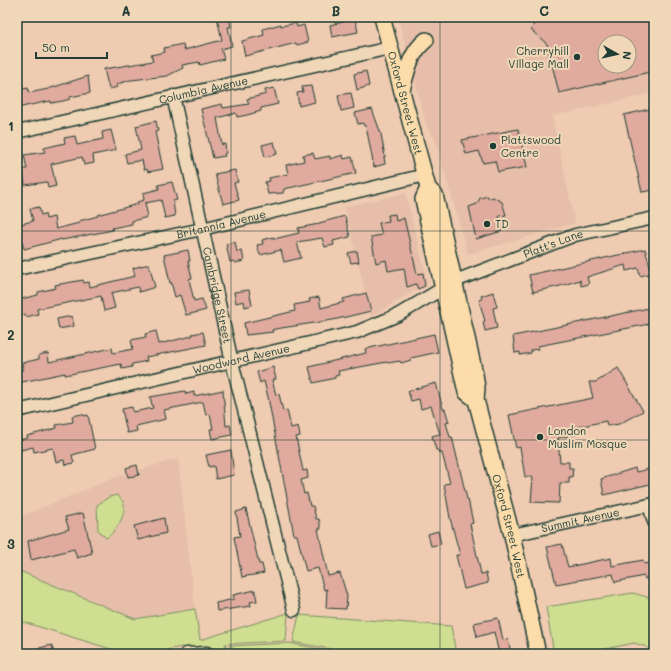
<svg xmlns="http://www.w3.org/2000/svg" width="671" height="671" font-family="Mali,sans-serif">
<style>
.built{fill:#e6bea9;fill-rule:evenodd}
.green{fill:#d0de91;stroke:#788e62}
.building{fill:#e0aa9e;stroke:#1f3d34;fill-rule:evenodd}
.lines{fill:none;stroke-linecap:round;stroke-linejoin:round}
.minor-casing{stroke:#1f3d34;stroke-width:15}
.major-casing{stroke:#1f3d34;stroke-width:18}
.minor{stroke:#f0d7b7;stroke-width:12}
.major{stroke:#fddcac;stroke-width:15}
.grid{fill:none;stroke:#1f3d34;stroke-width:1;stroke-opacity:0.55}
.poi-dot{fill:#1f3d34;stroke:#f0d7b7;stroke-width:1.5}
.labels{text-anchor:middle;stroke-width:4;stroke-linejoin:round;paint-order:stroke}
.poi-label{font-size:11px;fill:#1f3d34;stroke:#f0d7b7;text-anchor:start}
.street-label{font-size:11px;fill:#1f3d34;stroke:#f0d7b7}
.neatline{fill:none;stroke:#1f3d34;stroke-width:1.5}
.grid-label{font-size:13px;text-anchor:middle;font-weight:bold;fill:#1f3d34}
</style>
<rect width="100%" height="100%" fill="#eecbb1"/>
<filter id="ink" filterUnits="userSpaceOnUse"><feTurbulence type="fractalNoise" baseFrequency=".025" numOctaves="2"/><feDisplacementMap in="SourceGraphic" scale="8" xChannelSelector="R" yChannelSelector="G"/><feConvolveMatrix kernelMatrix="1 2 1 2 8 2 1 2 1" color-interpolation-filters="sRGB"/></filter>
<g filter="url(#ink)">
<path class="built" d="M398 17H654V93L552 116 575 223 468 254 435 139 427 127ZM605 42H629V66H605Z
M405 193 428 283 371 316 345 207Z
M178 459 195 609 135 619 17 570V518L119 476Z"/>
<path class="green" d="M117 495C119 497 122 500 123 502 128 513 115 533 106 538L98 530 97 505 109 497Z
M17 570 135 619 195 609 200 640 288 613 286 641 225 644 227 654H195L182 647 144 654H127L17 620Z
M633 593 654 599V654H652L647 647 634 643 580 654H554L546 607Z
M299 615 451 626 456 654H358L293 642Z
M289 643 345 654H231L229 646Z"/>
<path class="building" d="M222 17H229L231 27H228L232 46 221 49 224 59 200 65 199 62 182 65 183 68 167 76 131 80 117 84 118 87 109 89 104 69 153 61 151 55 165 52 164 48 183 44 184 50 222 40 217 18Z
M529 17H623L624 20 633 17H654V24L650 25 654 39V71L559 93 547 44 531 30 534 25 531 23ZM605 42H629V66H605Z
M355 19 358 32 332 37 330 25Z
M296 23 297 27 304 25 308 42 297 45 296 43 245 56 242 41 264 35 263 29 281 24V26Z
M366 71 369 86 357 90 354 74Z
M88 76 90 93 70 97V99L63 101 51 103V101L45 102 17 108V90L28 88 29 93 48 89Z
M311 86 315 102 299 106 297 93 303 92 302 87Z
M274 88 278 104 261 108V111L247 115 237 117 236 113 217 118 222 145 225 144 226 153 224 154 225 156 213 158 201 109 222 104 223 108 249 104 247 99 266 94 265 90Z
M351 93 354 108 341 111 338 95Z
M372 109 381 134 385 157H384L385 164 374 167 366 126H364L363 123 358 124 355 113Z
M650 109 654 129V190L642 192 624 115Z
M156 121 158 131 155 132 163 169 148 172 147 169 144 170 142 160 127 163 125 154 141 150 136 126Z
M518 129 527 167 498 172 495 161 483 163 479 151 466 154 462 140Z
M111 130 116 150 93 155 94 163 84 165 82 157 51 164 56 186 48 188 47 182 25 185 23 169H27L24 155 45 152 44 148 65 143 64 138 75 136 77 145 103 139 102 132Z
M274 142 277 154 265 157 262 145Z
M313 153 315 159 330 156V159L343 155 344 159 352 157 356 173 284 189 283 193 268 194 265 182 270 181 269 178 288 174 286 165 304 161 303 155Z
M235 170 238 182 234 183 239 200 223 204 215 174Z
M172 182 177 200 173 201 175 216 165 218 161 200 145 203 148 217 132 221V224L112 228 113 230 62 240V239L24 249 21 238H17V225L33 221 30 209 39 207 41 215 45 214 46 219 54 217 56 229 79 223V221L98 216 97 215 138 204 137 202 144 200 143 193 159 189 158 185Z
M488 196V199L493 197 502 202 506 215 499 216 502 231 476 239 469 207 477 204 480 198Z
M395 214 396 221 404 218 417 274 423 273 425 286 418 289 416 284 407 287 404 268 388 271 386 260 376 263 371 237 382 235 379 223 389 221 388 215Z
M345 216 350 237 333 241 334 245 325 247 322 238 297 242 301 258 284 262 281 250 260 255 257 245 263 244 262 240 274 237V239L299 233 298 228 319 224V223Z
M235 242 237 252 242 251 244 261 235 263 234 261 230 262 226 244Z
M645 249 652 273 640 276 638 268 626 271 625 265 587 277 589 284 581 286 580 280 560 286 533 292 529 275Z
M188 250 190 261H188L192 278 189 279 194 301 202 299 206 310 186 315 180 295 175 297 171 282 170 283 164 255Z
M357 251 359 262 351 263 348 253Z
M149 264 155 287 139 292 138 287 111 293 115 308 104 311 101 296 37 309 38 314 26 317 25 314 17 316V300L38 295V292L56 288 55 285 83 280 84 283 89 282 90 287 135 276 133 268Z
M249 290 252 305 245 307 244 301 236 303 234 292Z
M493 292 497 307 493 308 497 328 485 331 483 322 485 321 479 300 482 299 481 296Z
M366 293 371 311 333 320 275 329 272 330 273 332 246 335 244 323 295 311 294 305 310 302 309 299 319 297 321 308 344 302 343 299Z
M654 307V323L538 346V349L531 350V353L520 355V352L515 353 513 336Z
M72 316 74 326 59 329 57 319Z
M156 331 159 344 192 336V334L203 332 206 345 146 357 147 361 132 364V367L122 369 121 364 65 375V373L17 383V371L23 370 22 363 39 359V355L48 353 49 362 112 348 113 353 133 349 131 340 146 337 145 334Z
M434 334 438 352 411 358V360L401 363 400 361 388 363 387 362 338 371 339 375 335 376V378L313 383 309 367 366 353 365 349Z
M273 367 276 379 272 380 276 395 279 394 283 411 287 410 291 428 298 426 300 436 296 437 303 471 307 470 308 478 301 480 304 494 307 493 310 506H313L316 519H319L321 529H318L328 576 340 573 347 596 346 609 326 608 327 589 324 590 318 568 306 571 297 535H294L268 397 264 381 260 383 257 372Z
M618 368 643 411 619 424 607 426 606 421 573 428 575 435 558 438 560 462H569V468H573L572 477H569V483H560L559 503 531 502 533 477H525L520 447 516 448 509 415 593 398 589 382H596Z
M436 383 443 409H445L449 422 446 423 450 437H452L467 499H468L473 523 470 524 481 574 486 573 488 583 464 589 456 555H460L450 518 444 484 450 483 442 453H440L439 450H436L432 436 440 434 431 406 421 409 419 399 411 401 408 391Z
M223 390 226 426 230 425 232 435 212 439 210 429H213L210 414 206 415 203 402 164 410 166 419 136 426 137 431 127 433 122 409 132 407 133 412 153 408 150 397 185 391 186 394 194 392V396Z
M83 414 84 416 88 415 95 449 72 455 74 463 65 465 64 460 56 462 53 448 34 452 33 447 21 450 18 440 28 438 27 436 57 428 56 425 73 422 72 416Z
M231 450 234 475 216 479 214 466 209 467 206 455Z
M137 465 139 475 128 477 126 468Z
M635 468 636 472 654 468V483L604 495 601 479Z
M246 509 259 564H262L264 573 242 577 234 537 240 536 236 512Z
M83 513 92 553 77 558 74 549 31 560 28 541 69 529 65 517Z
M164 518 166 533 138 540 134 526Z
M438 531 441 544 431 546 428 534Z
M562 544 568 567 611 558 612 566 643 560 644 564 654 562V577L645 579 644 576 615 582 613 574 556 584 547 547Z
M255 590 257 601 250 602 251 606 217 611 216 603 234 599 233 595Z
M498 618 503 640 508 639 511 654H499L494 632 477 637 474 623Z
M52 645 54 654H27V651Z"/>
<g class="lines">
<g class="minor-casing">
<g id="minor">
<path id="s1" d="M173 96 232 362 294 610"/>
<path id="s2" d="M17 132 390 48"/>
<path id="s3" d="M17 269 202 229 425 175"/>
<path id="s4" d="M17 411 357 332 398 315 455 281 489 268 575 235 654 218"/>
<path d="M649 505 654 522"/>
<path id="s5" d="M512 535 654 504"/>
<path d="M186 654 207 653"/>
</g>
</g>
<g class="major-casing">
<g id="major">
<path id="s6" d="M382 17 428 188 435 195 475 374 477 388 476 400 512 535 538 654"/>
<path d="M402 90C407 71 410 53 426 40"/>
<path d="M428 188 423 199 466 392 476 400"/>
</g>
</g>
<use href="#minor" class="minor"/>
<use href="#major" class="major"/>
</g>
</g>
<path class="grid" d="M231 17V654M440 17V654M17 231H654M17 440H654"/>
<g class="poi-dot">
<circle cx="577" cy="57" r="4"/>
<circle cx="493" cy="146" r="4"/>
<circle cx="487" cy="224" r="4"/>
<circle cx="540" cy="437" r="4"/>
</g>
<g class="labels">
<g class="poi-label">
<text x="569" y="55" text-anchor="end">Cherryhill<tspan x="569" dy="13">Village Mall</tspan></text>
<text x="501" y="144">Plattswood<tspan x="501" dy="13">Centre</tspan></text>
<text x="495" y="228">TD</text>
<text x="548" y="435">London<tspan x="548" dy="13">Muslim Mosque</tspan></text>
</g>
<g class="street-label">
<text dy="4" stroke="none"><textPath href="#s2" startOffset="191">Columbia Avenue</textPath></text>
<text dy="4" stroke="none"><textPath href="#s6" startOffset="89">Oxford Street West</textPath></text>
<text dy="4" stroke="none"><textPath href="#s3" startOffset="209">Britannia Avenue</textPath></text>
<text dy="4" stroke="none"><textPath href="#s4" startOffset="565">Platt's Lane</textPath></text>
<text dy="4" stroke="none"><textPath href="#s1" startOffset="204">Cambridge Street</textPath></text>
<text dy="4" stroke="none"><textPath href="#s4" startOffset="230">Woodward Avenue</textPath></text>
<text dy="4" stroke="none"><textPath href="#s5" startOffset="70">Summit Avenue</textPath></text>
<text dy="4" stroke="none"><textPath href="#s6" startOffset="527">Oxford Street West</textPath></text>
</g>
</g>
<rect width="671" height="671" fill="none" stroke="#f0d7b7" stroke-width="44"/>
<g transform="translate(617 54) rotate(98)"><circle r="19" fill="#f0d7b7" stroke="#9c9983"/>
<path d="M0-3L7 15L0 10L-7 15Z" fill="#1f3d34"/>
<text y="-6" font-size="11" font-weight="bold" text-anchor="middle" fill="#1f3d34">N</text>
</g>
<path d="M36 52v6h71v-6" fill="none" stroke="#1f3d34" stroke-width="2"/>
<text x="42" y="52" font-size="12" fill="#1f3d34" stroke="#f0d7b7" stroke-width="3" paint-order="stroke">50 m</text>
<rect x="22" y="22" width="627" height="627" class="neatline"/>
<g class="grid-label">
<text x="126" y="16">A</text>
<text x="336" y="16">B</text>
<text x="544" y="16">C</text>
<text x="11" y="131">1</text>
<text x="11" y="340">2</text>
<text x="11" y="549">3</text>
</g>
</svg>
